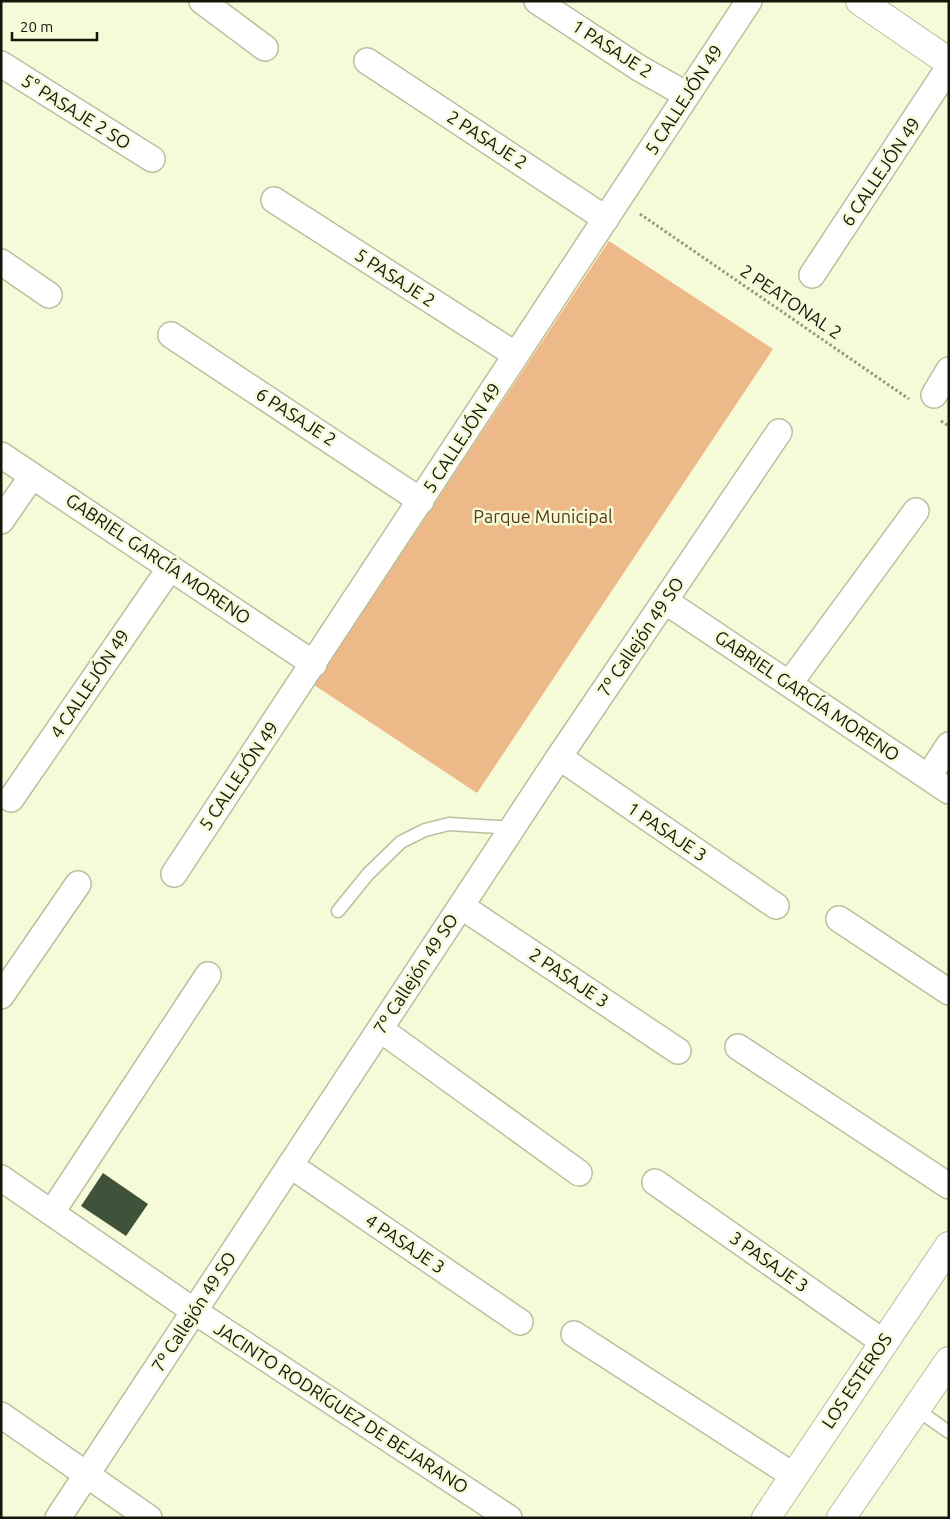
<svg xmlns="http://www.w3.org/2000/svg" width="950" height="1519" font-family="Ubuntu,sans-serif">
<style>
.green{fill:#edb988}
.building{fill:#3f523a}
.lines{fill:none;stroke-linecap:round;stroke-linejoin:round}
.service-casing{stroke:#babf9e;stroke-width:15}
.minor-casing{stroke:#babf9e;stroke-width:28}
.tertiary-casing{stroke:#babf9e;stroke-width:30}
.path{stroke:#959980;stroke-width:3;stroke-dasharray:2.5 2.5;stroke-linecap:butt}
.service{stroke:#fff;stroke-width:12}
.minor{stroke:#fff;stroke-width:25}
.tertiary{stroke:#fff;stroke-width:28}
.labels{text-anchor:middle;stroke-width:5;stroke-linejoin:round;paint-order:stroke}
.street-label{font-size:18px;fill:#14160a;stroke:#f5fbd8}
.park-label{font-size:18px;fill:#5a3812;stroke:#f5fbd8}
</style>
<rect width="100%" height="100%" fill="#f5fbd8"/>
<path class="green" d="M609 241 773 349 477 793 314 685Z"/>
<path class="building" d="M103 1173 148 1204 126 1236 81 1206Z"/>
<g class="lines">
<g class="service-casing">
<path id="service" d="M338 911 368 874 401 842 425 830 449 824 513 828
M916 1409 949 1432"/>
</g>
<g class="minor-casing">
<path id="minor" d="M202 1 265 48
M537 1 639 68 687 95
M367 61 606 219
M1 64 152 159
M274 200 516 355
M1 262 49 295
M812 275 949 67
M171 335 421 501
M934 395 949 370
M1 455 314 664
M1 521 32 476
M665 601 949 791
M789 684 916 511
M559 757 776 906
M928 777 949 745
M11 799 170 568
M174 874 749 1
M461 906 678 1051
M839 919 949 992
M1 996 78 884
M380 1029 579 1173
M738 1047 949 1186
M290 1165 520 1322
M1 1178 194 1311 509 1518
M655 1182 883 1342
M52 1212 208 975
M574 1334 794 1476
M1 1415 149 1518
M58 1518 559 757 779 432"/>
</g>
<g class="tertiary-casing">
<path id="tertiary" d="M860 1 949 62
M766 1518 949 1246
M841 1518 949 1361"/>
</g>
<path class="path" d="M640 214 909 399
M941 421 949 426"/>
<use href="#service" class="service"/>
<use href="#minor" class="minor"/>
<use href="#tertiary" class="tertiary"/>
</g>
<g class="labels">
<g class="street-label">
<text transform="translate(612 49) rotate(33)" y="6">1 PASAJE 2</text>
<text transform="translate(684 100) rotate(-57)" y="6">5 CALLEJÓN 49</text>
<text transform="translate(76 112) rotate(32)" y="6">5° PASAJE 2 SO</text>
<text transform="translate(487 140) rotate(33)" y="6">2 PASAJE 2</text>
<text transform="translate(881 172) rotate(-56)" y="6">6 CALLEJÓN 49</text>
<text transform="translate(395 278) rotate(33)" y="6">5 PASAJE 2</text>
<text transform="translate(791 302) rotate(34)" y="6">2 PEATONAL 2</text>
<text transform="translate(296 417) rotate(33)" y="6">6 PASAJE 2</text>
<text transform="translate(462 438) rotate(-57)" y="6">5 CALLEJÓN 49</text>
<text transform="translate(158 559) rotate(34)" y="6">GABRIEL GARCÍA MORENO</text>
<text transform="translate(641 637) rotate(-56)" y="6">7º Callejón 49 SO</text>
<text transform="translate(90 684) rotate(-56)" y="6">4 CALLEJÓN 49</text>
<text transform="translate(807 696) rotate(34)" y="6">GABRIEL GARCÍA MORENO</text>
<text transform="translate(239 776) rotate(-56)" y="6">5 CALLEJÓN 49</text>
<text transform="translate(667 832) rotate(34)" y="6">1 PASAJE 3</text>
<text transform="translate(416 974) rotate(-57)" y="6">7º Callejón 49 SO</text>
<text transform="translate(569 978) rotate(34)" y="6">2 PASAJE 3</text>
<text transform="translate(405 1244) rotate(34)" y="6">4 PASAJE 3</text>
<text transform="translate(769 1262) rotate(35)" y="6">3 PASAJE 3</text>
<text transform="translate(194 1312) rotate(-57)" y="6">7º Callejón 49 SO</text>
<text transform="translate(857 1381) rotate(-56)" y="6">LOS ESTEROS</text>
<text transform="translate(341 1408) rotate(33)" y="6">JACINTO RODRÍGUEZ DE BEJARANO</text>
</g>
<g class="park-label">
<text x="543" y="523">Parque Municipal</text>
</g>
</g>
<rect width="950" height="1519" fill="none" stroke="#14160a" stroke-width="5"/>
<path d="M12 32v8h85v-8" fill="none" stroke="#14160a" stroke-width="2.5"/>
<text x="20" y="32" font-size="15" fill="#14160a" stroke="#f5fbd8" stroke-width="4" paint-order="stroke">20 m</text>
</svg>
